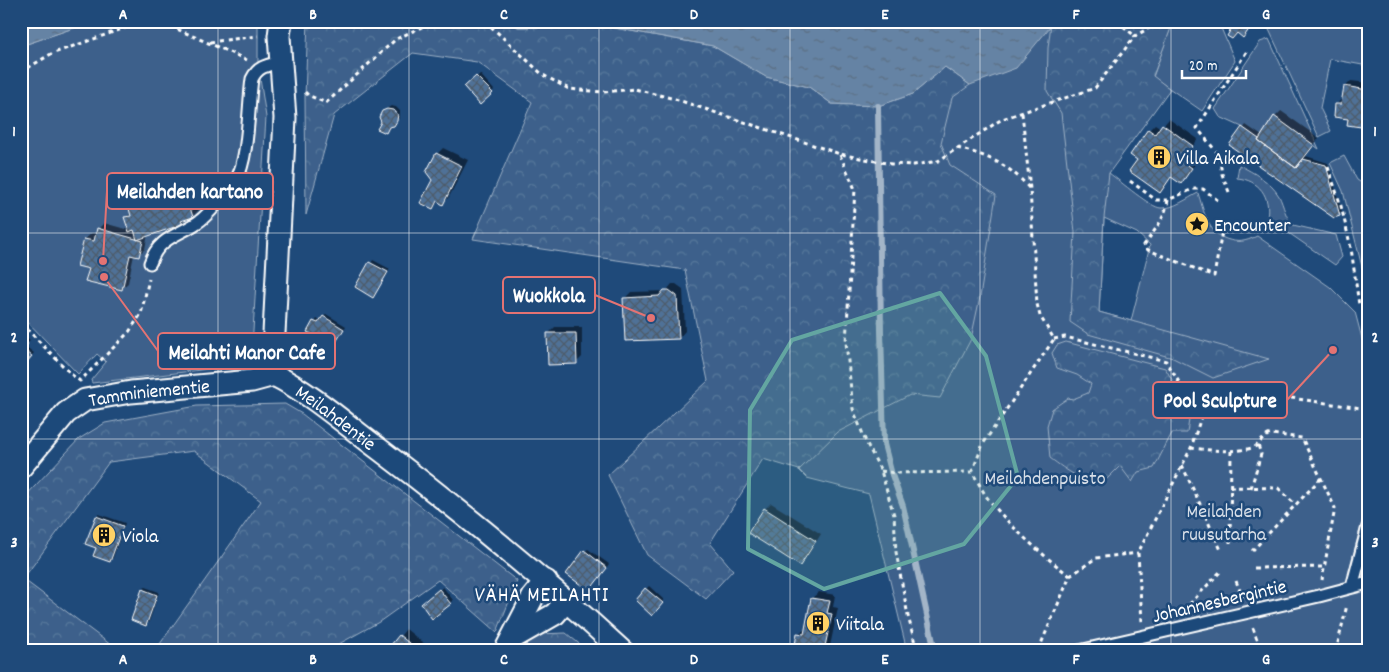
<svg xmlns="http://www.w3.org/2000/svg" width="1389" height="672" font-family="Dekko,sans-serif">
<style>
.green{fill:#3c618b;stroke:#9eb0c5;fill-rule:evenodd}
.forest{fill:url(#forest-crowns);stroke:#9eb0c5}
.water{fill:url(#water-ripples);stroke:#a3b5c8}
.shadow{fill:#0007}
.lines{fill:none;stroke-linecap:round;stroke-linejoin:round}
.stream{stroke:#a3b5c8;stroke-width:6}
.building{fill:url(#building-cross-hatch);stroke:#fff}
.service-casing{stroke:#fff;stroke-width:15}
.minor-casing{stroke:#fff;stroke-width:25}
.path{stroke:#fff;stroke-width:3;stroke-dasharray:4 4;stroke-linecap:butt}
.service{stroke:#1f4a7a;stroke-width:11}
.minor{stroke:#1f4a7a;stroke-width:21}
.marked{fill:#63a6a1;fill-opacity:0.2;stroke:#63a6a1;stroke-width:4;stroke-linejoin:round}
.grid{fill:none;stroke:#fff;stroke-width:1;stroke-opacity:0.55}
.labels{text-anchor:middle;stroke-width:5;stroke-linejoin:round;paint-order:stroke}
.poi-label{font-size:20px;fill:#fff;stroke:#1f4a7a;text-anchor:start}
.street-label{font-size:20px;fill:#fff;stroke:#1f4a7a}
.park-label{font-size:20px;fill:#d8dfe8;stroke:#1f4a7a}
.neighbourhood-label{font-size:21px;letter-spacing:1px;fill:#fff;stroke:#1f4a7a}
.leader{fill:none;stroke:#e47373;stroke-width:2}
.callout-dot{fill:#e47373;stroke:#1f4a7a;stroke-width:2}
.callout{fill:#1f4a7a;stroke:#e47373;stroke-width:2}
.callout-label{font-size:21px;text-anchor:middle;font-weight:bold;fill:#fff}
.neatline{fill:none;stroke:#fff;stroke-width:2}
.grid-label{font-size:16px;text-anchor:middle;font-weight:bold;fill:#fff}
</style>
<defs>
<pattern id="forest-crowns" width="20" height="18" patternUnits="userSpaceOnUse" patternTransform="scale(1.25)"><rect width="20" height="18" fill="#3c618b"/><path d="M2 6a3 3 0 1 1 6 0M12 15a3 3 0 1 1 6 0" fill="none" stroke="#59799c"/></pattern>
<pattern id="water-ripples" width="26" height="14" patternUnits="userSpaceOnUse" patternTransform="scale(1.25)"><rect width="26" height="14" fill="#6583a4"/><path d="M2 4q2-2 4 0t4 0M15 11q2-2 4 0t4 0" fill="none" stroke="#5b6d81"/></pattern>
<pattern id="building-cross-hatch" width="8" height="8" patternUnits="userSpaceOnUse" patternTransform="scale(1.25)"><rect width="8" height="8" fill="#507197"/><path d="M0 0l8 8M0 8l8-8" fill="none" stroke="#4e5b6a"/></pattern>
</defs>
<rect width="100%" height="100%" fill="#1f4a7a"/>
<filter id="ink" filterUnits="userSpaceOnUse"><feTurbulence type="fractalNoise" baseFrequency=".02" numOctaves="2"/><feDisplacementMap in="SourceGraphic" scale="10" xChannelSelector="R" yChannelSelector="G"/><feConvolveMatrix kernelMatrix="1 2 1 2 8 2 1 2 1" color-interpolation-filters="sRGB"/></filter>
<g filter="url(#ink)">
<path class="green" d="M94 21H258V66L266 117 251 364 92 383 91 380 106 362 97 354 78 374 21 315V44L24 45Z
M1055 21 1171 28 1187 21H1218L1235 61 1202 111 1153 77 1170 30 1109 173C1120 181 1151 208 1161 208 1173 209 1188 198 1198 193 1204 211 1207 232 1226 239 1238 243 1245 242 1257 236L1330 287 1355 312 1368 361V499L1348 574 1368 570V651H907L869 494 807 478 799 470 809 87 832 104 945 67 1051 24ZM1104 218 1137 233 1150 245 1131 321 1099 312Z
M1265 21H1368V66L1330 59 1320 108 1331 131 1319 137Z
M1269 39 1319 149 1274 116 1259 139 1242 127 1220 117 1215 109 1260 42Z
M1344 156 1357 180 1368 187V291L1343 191 1330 163Z
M1239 165C1254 173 1270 181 1279 196 1284 206 1285 217 1293 225L1336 235 1342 257 1335 265 1267 218C1271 196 1259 180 1237 178Z"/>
<path class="forest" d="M308 21H508L518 27H609L713 46 766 77 809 87 832 104 878 106 913 94 945 67 970 85 952 98 941 143 950 165 996 195 980 297 971 339 940 398 910 395 838 432 799 470 763 459 710 543 733 570 706 599 647 555 608 475 708 381 685 270 473 239 532 102 477 62 413 53 334 115 306 215 305 96Z
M1055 21H1187L1171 28 1153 76 1170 89 1109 173 1104 218 1099 312 1269 359 1213 378 1173 358 1088 334 1070 322 1075 232 1061 113 1047 91 1048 48 1051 24Z
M1066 342 1165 368 1182 396 1189 420 1187 433H1172L1154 468 1138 472 1132 482 1120 466 1104 482C1082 482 1067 471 1050 458L1047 426 1052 409 1068 398 1073 399 1088 393 1091 384 1077 375 1057 368 1052 353 1057 345Z
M285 404 302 414 517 581 497 632 438 580 379 622 326 651H155L261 501 194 451 109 462 23 579 119 651H21V501L79 439 105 423 197 406Z
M566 633 588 651H520L537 634Z"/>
<path class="water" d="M21 21H94L24 45 21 44Z
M508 21H1055L1016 68 970 85 945 67 913 94 878 106 832 104 809 87 766 77 713 46 609 27H518Z"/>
<path class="shadow" d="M1230 21H1253L1254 22 1246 33 1237 32 1232 29Z
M480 74 494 90 480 103 466 87Z
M1351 81 1368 83V127L1349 118 1337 104 1343 97 1345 87Z
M391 106 396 107 400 111V117L386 131 382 122 383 111Z
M1281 111 1319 138 1306 156 1328 163 1342 212 1339 215 1231 145 1246 125 1262 136 1275 117Z
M1169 119 1198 139 1187 155 1197 162 1180 182 1172 176 1160 191 1139 159 1149 130 1155 124 1161 128Z
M443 148 468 160 449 197 443 203 439 201 432 208 437 154Z
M181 183 185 186 195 183 202 207 193 216 187 218 182 223 148 234 145 249 138 255H134L128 283 121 289 90 268 85 239 92 233 97 234 98 229 104 223 129 230 126 218 132 212 130 205 139 196Z
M373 260 390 269 373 296 356 287Z
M672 284H676L683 289 685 331 679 338 625 298 631 292 666 291Z
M326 314 346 326 328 354 313 334 309 331 317 319 321 321Z
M555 327H582V357L576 363 549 333Z
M21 333 30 340 25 346 34 353 21 367Z
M771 503 821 534 806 558 800 565 765 509Z
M99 514 125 523 113 558 110 560 97 547V517Z
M588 549 609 564 592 587 585 551Z
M649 586 664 600 652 614 636 600Z
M145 587 159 592 149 622 146 624 143 590Z
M443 587 453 600 450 603 425 602Z
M819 592 835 595 833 607 838 608 829 651H795L798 634 806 628 812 598Z
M406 629 433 651H388Z"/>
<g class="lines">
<path class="stream" d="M878 106 881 331 884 444 892 475 903 506 935 651"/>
</g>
<path class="building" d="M1228 21H1246L1252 25 1243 38 1237 33 1232 39 1227 36 1231 29 1226 25Z
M476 76 493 93 480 105 464 87Z
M1344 86 1368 90V128L1347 125 1348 119 1334 117 1335 104H1341Z
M387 109 393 110 398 114 397 121 394 126 389 127 386 133 377 129 381 122 379 117 382 111Z
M1274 116 1314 145 1296 168 1258 141Z
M1162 124 1193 146 1182 161 1192 168 1181 184 1171 177 1160 193 1129 171 1137 160 1130 155 1148 129 1155 134Z
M1242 127 1259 139 1258 141 1296 168 1303 159 1326 165 1340 216 1334 218 1229 145Z
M436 153 462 166 443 205 437 201 433 209 420 203 432 180 426 172Z
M171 192 175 195 185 192 193 217 181 221 183 224 137 240 134 230 129 232 124 217 131 216 128 205Z
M97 228 143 241 139 257 130 255 122 290 85 281 89 269 77 266 84 239 94 241Z
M369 262 388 272 373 298 355 287Z
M664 290H669L677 296 679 339 625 341 623 298 659 296Z
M323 316 344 329 328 355 307 342 311 334 307 332 313 321 318 323Z
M547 333H576L577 364 548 365Z
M21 338 28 344 23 349 32 356 21 369Z
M764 508 816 541 800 566 748 533Z
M96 516 123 526 110 562 93 556 96 548 85 544Z
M584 550 607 568 589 591 566 574Z
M645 588 663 603 652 616 635 600Z
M142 589 157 595 146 626 131 620Z
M439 589 451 604 432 619 421 604Z
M811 598 830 601 827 613 832 614 824 651H794L797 633 804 634Z
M399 635 419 651H386Z"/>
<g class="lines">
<g class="service-casing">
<path id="service" d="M150 263C159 237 178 236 198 222 206 217 231 189 236 180 249 158 248 106 252 79 258 66 268 65 281 62
M1352 587 1368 527
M1079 651 1319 596 1368 583"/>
</g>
<g class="minor-casing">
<g id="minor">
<path id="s1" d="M281 21 279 36 285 118 273 353 274 375C312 394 345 424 379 449 464 513 544 579 622 651"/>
<path id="s2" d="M21 467 66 413 85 400 131 392 252 381 274 375"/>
<path d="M513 638 555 614 567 600"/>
<path d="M505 651 533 597 546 581"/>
</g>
</g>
<path class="path" d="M485 21 543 75 569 89 603 92 635 89 675 99 840 154 891 164 914 165 938 161 1002 119 1095 88 1135 36 1161 21
M1117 21 1135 36
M210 42 258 36
M21 72 51 54 142 22 170 26 247 60
M305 92 308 95 326 103 396 39 426 25 442 21
M1022 113 1030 189 1037 304 1040 316 1054 339 983 444 972 472C977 480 981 488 986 496 1009 526 1040 553 1070 576L1038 651
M957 148C986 155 1009 164 1029 188
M840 155 855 189 846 342 853 409 866 442 881 471 894 515 896 552 908 616 917 651
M1328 167 1341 206 1351 248 1359 305
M1130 181 1156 200H1168L1193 189H1203L1219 201
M1229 192 1222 174 1219 155 1197 128 1247 51
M1168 200C1165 219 1154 231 1144 245L1148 250 1214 276 1223 226
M21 323 72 375 80 381 129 332 141 314 149 279
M1054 339 1065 337 1166 361C1177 378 1186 398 1204 408L1191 448 1138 553 1142 622
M1204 408 1212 409 1291 398 1368 409
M1191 448C1209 450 1234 453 1252 448 1260 446 1262 436 1271 434L1302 438 1335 508 1322 580
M1182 465 1221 550
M881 471 895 473 972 472
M1230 487 1278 488 1296 505
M1251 488 1261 454 1258 445
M1230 543 1231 450
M1252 551 1321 478
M1254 568 1324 567
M1070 576 1096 558 1138 553
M1236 581 1243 598
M1184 610 1220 572
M1253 628 1261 651
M1336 651 1347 605"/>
<use href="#service" class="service"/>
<use href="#minor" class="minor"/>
</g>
</g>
<path class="marked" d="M940 293 986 356 1018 477 964 544 824 589 748 549 750 410 792 340Z"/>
<path class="grid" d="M218 21V651M409 21V651M599 21V651M790 21V651M980 21V651M1171 21V651M21 233H1368M21 439H1368"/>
<defs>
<g id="building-disc" transform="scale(1.25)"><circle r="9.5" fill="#ffd166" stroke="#1f4a7a"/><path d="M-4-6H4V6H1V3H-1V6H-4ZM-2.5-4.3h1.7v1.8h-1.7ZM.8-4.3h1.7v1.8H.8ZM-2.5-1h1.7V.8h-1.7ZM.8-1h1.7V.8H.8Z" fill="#111"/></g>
<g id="sight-disc" transform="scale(1.25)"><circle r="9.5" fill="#ffd166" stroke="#1f4a7a"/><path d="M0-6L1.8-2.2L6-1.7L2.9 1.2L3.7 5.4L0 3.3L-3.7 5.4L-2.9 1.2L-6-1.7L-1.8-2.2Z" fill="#111"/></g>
</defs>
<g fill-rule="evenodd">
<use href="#building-disc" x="1159" y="157"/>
<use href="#sight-disc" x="1197" y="224"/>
<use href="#building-disc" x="104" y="535"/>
<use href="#building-disc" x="818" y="623"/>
</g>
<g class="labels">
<g class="poi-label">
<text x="1176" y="164">Villa Aikala</text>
<text x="1214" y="231">Encounter</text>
<text x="122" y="542">Viola</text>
<text x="836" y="630">Viitala</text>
</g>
<g class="street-label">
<text dy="7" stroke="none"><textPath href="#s2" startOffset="158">Tamminiementie</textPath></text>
<text dy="7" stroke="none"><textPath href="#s1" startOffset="430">Meilahdentie</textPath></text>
<text transform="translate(1219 600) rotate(-13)" y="7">Johannesbergintie</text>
</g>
<g class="park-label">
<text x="1045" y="484">Meilahdenpuisto</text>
<text x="1224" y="517">Meilahden<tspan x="1224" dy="23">ruusutarha</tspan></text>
</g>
<g class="neighbourhood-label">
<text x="542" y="601">VÄHÄ MEILAHTI</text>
</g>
</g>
<path class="leader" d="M103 261L107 191M651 318L595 295M104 277L158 351M1333 350L1287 400"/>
<g class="callout-dot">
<circle cx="103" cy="261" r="5"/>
<circle cx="651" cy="318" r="5"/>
<circle cx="104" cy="277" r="5"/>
<circle cx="1333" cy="350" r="5"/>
</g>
<g class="callout">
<rect x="107" y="173" width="166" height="36" rx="5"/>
<rect x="503" y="277" width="92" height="36" rx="5"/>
<rect x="158" y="333" width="177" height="36" rx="5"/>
<rect x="1153" y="382" width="134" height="36" rx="5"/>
</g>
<g class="callout-label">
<text x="190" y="198">Meilahden kartano</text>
<text x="549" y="302">Wuokkola</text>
<text x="247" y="359">Meilahti Manor Cafe</text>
<text x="1220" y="407">Pool Sculpture</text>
</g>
<rect width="1389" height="672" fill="none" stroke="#1f4a7a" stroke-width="55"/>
<path d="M1182 70v8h64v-8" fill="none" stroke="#ffffff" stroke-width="2.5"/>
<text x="1189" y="70" font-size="15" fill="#ffffff" stroke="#1f4a7a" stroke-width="4" paint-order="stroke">20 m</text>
<rect x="28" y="28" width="1334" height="616" class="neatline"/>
<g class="grid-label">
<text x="123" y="19">A</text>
<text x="313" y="19">B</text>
<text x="504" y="19">C</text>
<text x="694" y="19">D</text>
<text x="885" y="19">E</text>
<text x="1076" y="19">F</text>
<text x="1266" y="19">G</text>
<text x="14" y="136">1</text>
<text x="1375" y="136">1</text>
<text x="14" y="342">2</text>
<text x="1375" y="342">2</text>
<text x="14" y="547">3</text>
<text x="1375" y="547">3</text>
<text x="123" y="664">A</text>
<text x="313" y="664">B</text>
<text x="504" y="664">C</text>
<text x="694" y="664">D</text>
<text x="885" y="664">E</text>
<text x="1076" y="664">F</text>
<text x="1266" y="664">G</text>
</g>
</svg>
